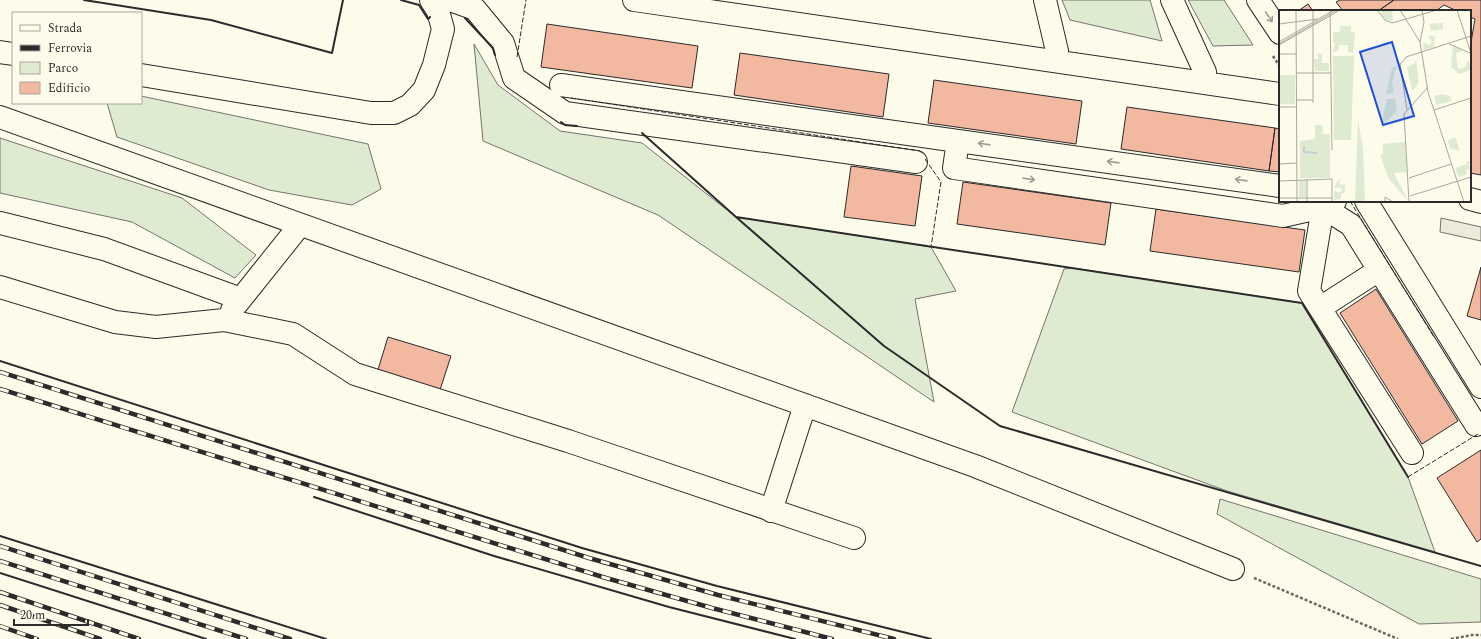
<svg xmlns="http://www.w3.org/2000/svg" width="1481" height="639" font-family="Spectral,serif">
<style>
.green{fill:#deebd1;stroke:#74746e}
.parking{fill:#eceadb;stroke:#74746e}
.building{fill:#f2b8a0;stroke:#2b2b2b}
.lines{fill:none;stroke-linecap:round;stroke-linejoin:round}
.minor-casing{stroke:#2b2b2b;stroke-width:24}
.path{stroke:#6a6964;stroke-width:2.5;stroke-dasharray:3 2;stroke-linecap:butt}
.minor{stroke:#fdfbea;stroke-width:22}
.rail-casing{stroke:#2b2b2b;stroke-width:4.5}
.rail{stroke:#fdfbea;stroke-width:3;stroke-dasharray:9;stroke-linecap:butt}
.fence{stroke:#2b2b2b;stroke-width:1;stroke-dasharray:5 2;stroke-linecap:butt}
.wall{stroke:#2b2b2b;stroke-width:2}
.oneway{stroke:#9e9d94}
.inset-river{fill:none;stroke:#c7d0d0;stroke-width:2}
.inset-road{fill:none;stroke:#a9a89e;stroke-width:1}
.view{fill:#1d4ed8;fill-opacity:0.15;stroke:#1d4ed8;stroke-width:2}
.inset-edge{fill:none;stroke:#2b2b2b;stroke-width:2}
</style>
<rect width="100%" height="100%" fill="#fdfbea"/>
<path class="green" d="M1062 0H1150L1162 41 1070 20Z
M1188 0H1224L1253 45 1213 46Z
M474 44 498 85 560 131 642 143 736 217 931 247 956 291 915 299 934 402 658 215 483 141Z
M141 96 368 144 381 189 352 205 269 190 117 137 107 103H141Z
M0 138 182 198 256 255 235 278 132 222 0 193Z
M1073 268 1302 303 1408 477 1435 552 1227 491 1012 412 1064 269Z
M1220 499 1481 579V622L1419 624 1217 514Z"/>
<path class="parking" d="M1441 218 1481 227V241L1440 232Z"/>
<path class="building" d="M1340 0H1394L1378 11H1343L1336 2Z
M1394 0H1481V175L1470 173V48L1475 19 1470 17V11H1457L1444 5 1436 11H1378Z
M1308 4 1313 11H1298Z
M547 24 698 46 692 88 541 67Z
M740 53 889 74 883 117 734 95Z
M934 80 1082 101 1076 144 928 123Z
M1127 107 1275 128 1269 171 1121 149Z
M1275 128 1280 129V172L1269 171Z
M851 166 922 176 915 226 844 217Z
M963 182 1111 203 1105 245 957 224Z
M1156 209 1305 230 1299 272 1150 251Z
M1481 267V320L1467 316Z
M1376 289 1458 421 1422 444 1340 313Z
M388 337 451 356 439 393 377 373Z
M1481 450V539L1477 542 1437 478Z"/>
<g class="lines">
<g class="minor-casing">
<path id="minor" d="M450 0 475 9 503 43 514 78 565 113 916 162
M634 0 1280 94
M1045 0 1057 51
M1172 0 1205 72
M1258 0 1280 33
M0 52 13 54
M141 75 371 113H394L410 105 424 90 434 65 443 29 438 11 431 0
M561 85 958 141
M0 117 975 466 1233 569
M1280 186 958 141 954 168 1283 216 1323 207 1335 201
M1470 199 1481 202
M1313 201 1351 225 1379 270 1320 308
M1366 201 1481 387
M1323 207 1309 291 1412 453
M0 223 104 249 241 299
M1379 270 1476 425
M0 287 115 322 156 327 224 320 293 334 355 374 568 441 854 538
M232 310 300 225
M771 511 805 405"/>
</g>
<path class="path" d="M1273 56 1280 67
M1254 578 1398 639
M1451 639 1472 635H1481"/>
<use href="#minor" class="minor"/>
<g class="rail-casing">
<path id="rail" d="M0 372 589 558 718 595 894 639
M0 389 606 578 712 608 832 639
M0 546 290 639
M0 561 246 639
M0 592 139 639
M0 605 100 639
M0 626 37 639"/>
</g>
<use href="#rail" class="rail"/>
<path class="fence" d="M517 57 526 0
M571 98 920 151 922 154
M925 159 941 182 931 247
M1350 201 1434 337
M1408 477 1478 434"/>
<path class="wall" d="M84 0 211 20 332 53 343 0
M401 0 419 5 428 19 430 17
M465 18 493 48 495 55
M561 122 565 125 577 126
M642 133 736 217 1302 303 1408 477
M736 217 884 346 1000 426 1481 566
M0 361 582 548 717 586 931 639
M314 497 494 556 669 607 795 639
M0 536 326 639
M0 573 206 639"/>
</g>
<defs><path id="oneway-shaft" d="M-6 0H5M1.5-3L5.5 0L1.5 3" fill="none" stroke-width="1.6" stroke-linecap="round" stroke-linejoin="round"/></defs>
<g class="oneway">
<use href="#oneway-shaft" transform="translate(1269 17) rotate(56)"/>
<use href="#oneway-shaft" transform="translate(984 144) rotate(-172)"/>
<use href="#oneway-shaft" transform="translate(1113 162) rotate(-172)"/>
<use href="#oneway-shaft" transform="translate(1029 179) rotate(8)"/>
<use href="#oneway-shaft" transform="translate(1241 180) rotate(-172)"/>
</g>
<g transform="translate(1279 10)">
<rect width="192" height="192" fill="#fdfbea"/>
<path d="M103 0H113L114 11 107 10 101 3ZM160 13 161 18V13H164V19L152 21 150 14ZM61 16H72V22H76L74 43 69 42V35H60V40L54 42 56 34 54 32V22H61ZM149 25 156 27V36L154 32 155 37 145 40 144 32 151 35 153 32ZM174 36 184 41 177 43 179 59 186 57 189 50 192 60 180 64 172 57ZM38 44H43V53H50V61H36L35 49H40ZM54 46H75L72 130H55ZM137 48 140 74 139 72 138 76 133 81 128 57 136 53ZM118 56 113 72 115 82 107 85 113 58ZM0 65H16V94H0ZM163 84 171 86 173 91 157 95 155 86ZM108 89H116L118 101 107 112V107L105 117 103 112ZM79 109 84 139 86 192H76ZM36 115H43L44 124H51V168H21V131L36 129ZM176 127 179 135 180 141 171 138 169 131ZM126 132 128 162 115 163 129 191 110 169 101 145 104 144V134ZM187 151H190L191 153 189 154 191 159 187 160 188 164 180 167 176 158 188 154ZM27 170V187H20V171ZM59 170H61L60 174 66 175V182L62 184V189L55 190V180L60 183 64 180 60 177 55 178Z" fill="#deebd1"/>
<path class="inset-river" d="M25 136V142L38 143"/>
<path class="inset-road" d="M17 0 18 192M34 0V93M51 0 53 140M98 0 106 10 113 13 158 0M121 0 141 32M143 0 145 12 141 32 149 82 185 192M178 0 192 43M0 14 39 9M0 32 55 0M0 34 58 0M170 34 191 43M0 35 61 0M0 44H18M121 53 128 100M120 56 127 47 192 26M18 63H52M18 90H34M0 97H18M155 100 192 88M0 154 18 153M130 168 172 154M28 169V192M0 171 53 169V192M131 186 192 167M0 188H53M106 192V187L114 192M130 192 125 104 148 78"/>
<path class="view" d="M113 32 135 106 104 115 81 42Z"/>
<rect width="192" height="192" class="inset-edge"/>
</g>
<rect x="12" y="12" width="130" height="92" fill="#fdfbea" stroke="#a9a89e"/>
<rect x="20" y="25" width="20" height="6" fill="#fdfbea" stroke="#a9a89e"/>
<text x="48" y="32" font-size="12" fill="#2b2b2b">Strada</text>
<rect x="20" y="45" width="20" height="6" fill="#2b2b2b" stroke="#a9a89e"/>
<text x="48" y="52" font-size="12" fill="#2b2b2b">Ferrovia</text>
<rect x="20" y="62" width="20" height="12" fill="#deebd1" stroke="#a9a89e"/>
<text x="48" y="72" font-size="12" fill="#2b2b2b">Parco</text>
<rect x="20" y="82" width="20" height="12" fill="#f2b8a0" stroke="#a9a89e"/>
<text x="48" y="92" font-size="12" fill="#2b2b2b">Edificio</text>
<path d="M14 619v6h74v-6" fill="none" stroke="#2b2b2b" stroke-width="2"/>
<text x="20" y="619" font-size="12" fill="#2b2b2b" stroke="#fdfbea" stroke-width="3" paint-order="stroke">20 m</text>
</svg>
